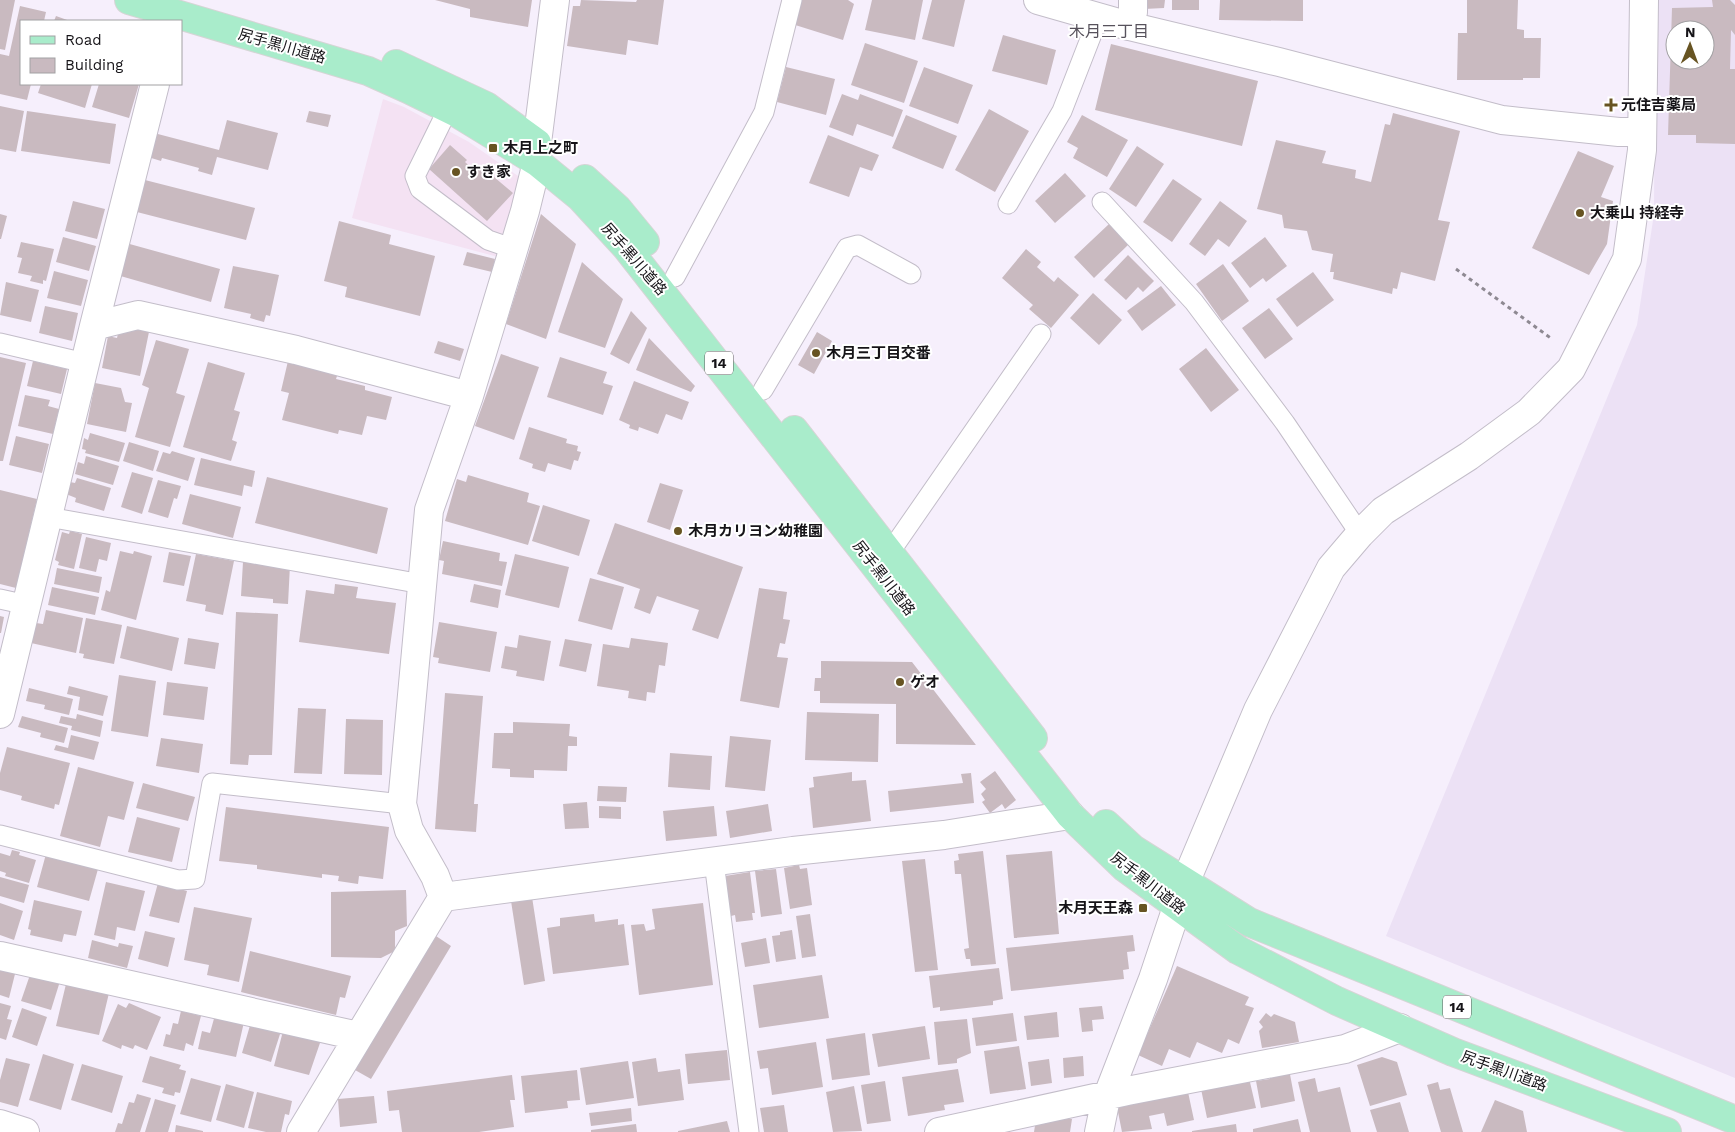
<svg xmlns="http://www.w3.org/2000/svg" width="1735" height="1132" font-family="'Work Sans','Noto Sans JP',sans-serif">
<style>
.commercial{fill:#f4e2f3}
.built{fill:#ece1f5;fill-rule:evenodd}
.building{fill:#c9bac0;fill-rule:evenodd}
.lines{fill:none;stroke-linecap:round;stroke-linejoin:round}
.lane-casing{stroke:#c3bdc9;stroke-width:21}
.street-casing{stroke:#c3bdc9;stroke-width:30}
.primary-casing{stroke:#d5d5d5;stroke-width:30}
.path{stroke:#8e8992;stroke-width:3;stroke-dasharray:4 4;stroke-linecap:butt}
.lane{stroke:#fff;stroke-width:19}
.street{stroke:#fff;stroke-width:28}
.primary{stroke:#a9eccb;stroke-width:28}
.poi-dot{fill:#675422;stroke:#fff;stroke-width:2}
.labels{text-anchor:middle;stroke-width:4;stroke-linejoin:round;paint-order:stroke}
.shield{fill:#fff;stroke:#5c5a5d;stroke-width:1}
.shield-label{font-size:14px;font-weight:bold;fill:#161418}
.street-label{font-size:15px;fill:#161418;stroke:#fff}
.poi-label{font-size:15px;font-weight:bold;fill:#161418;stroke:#fff;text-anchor:start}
.neighbourhood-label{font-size:16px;fill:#57525c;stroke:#fff}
</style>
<rect width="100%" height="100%" fill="#f6effc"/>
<path class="commercial" d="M383 99 404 107 469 142 521 178 502 258 352 218Z"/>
<path class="built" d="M1655 0H1735V1078L1386 936 1637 325 1654 214ZM1675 30H1705V60H1675Z"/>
<path class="building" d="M0 0H15L5 50 0 49Z
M435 0H532L528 27 470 17V9Z
M581 0 636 2 637 0H664L658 45 628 40 626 55 567 46 573 6H580Z
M800 0H848L854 4 843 40 792 24Z
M872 0H923L915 40 865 30Z
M932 0H965L954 47 922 39Z
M1144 0H1165L1164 8 1144 9Z
M1172 0H1199V10H1172Z
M1220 0H1303V21L1219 20Z
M1467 0H1518L1517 29 1524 30V38H1541L1540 78H1523V80H1457L1458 33H1467Z
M1712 0H1730L1735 5V35L1731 30 1730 69H1735V144L1696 143V135H1668L1672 8 1713 7ZM1675 30H1705V60H1675Z
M20 6 46 12 44 21H21V84H31L27 100 0 94V54L9 56Z
M56 16 70 21H54Z
M1003 35 1056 50 1047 85 992 71Z
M865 43 918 61 904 103 851 85Z
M1111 44 1258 81 1242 146 1095 110Z
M786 67 835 79 826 115 777 102Z
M924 67 973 85 958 124 909 106Z
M41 84H92L85 108 38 93Z
M99 84H139L129 118 92 107Z
M842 94 858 100 860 94 903 110 893 137 857 124 853 136 829 127Z
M0 106 24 111 16 152 0 149Z
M989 109 1029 131 995 192 955 170Z
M27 111 116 124 110 164 21 151Z
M309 111 331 115 328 127 306 122Z
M1393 113 1460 131 1438 220 1450 222 1435 281 1401 272 1397 289 1393 288 1392 294 1333 279 1334 272H1330L1333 254 1312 250 1307 231 1284 228 1282 215 1257 209 1276 140 1326 151 1322 163 1356 170 1355 178 1371 182 1385 124 1390 125Z
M906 115 957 136 943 169 892 148Z
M1082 115 1128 140 1107 177 1073 158 1078 148 1067 142Z
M227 120 278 133 268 170 217 157 212 175 198 171 199 168 162 158 161 161 148 157 154 133 219 150Z
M828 135 879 155 872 171 860 167 849 197 809 183Z
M450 145 467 160 465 162 476 172 481 166 513 193 487 221 429 169Z
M1137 146 1164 164 1136 207 1109 189Z
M1578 151 1614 166 1601 197 1613 201 1607 244 1589 275 1532 248Z
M1065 173 1086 196 1055 223 1035 201Z
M141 179 255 208 246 240 133 211Z
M1173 179 1202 199 1172 242 1143 222Z
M73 201 105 209 97 239 65 231Z
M1220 201 1247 221 1229 247 1218 239 1205 256 1189 244Z
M0 214 7 216 1 239H0Z
M541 214 576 244 546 339 506 324Z
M339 221 391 235 389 244 435 256 420 316 345 297 347 287 324 281Z
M1109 224 1129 244 1094 278 1074 257Z
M63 237 96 246 89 271 56 262Z
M1265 237 1287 266 1266 282 1263 278 1250 288 1231 263Z
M21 242 54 249 46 281 43 280V284L30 281 32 276 18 273 22 258 17 257Z
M126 243 220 269 211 302 117 275Z
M1026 249 1041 262 1037 267 1054 282 1058 277 1079 295 1051 328 1029 309 1033 305 1002 278Z
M467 252 495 259 492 272 463 265Z
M1128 255 1154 281 1143 292 1138 287 1126 300 1104 280Z
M582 262 623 299 605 348 558 332Z
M1223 264 1249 301 1222 321 1196 284Z
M233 266 279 275 270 316 266 315 264 322 250 318 251 314 224 308Z
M54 271 88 280 81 306 47 298Z
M1313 272 1334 300 1297 327 1276 299Z
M6 282 39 290 31 322 0 315Z
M1161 286 1176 305 1142 331 1127 311Z
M1093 293 1122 320 1099 345 1070 318Z
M45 306 78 313 72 341 39 333Z
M1269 308 1293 339 1265 359 1242 328Z
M631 311 647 328 629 364 610 354Z
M150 327 140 376 102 368 108 336 117 338 119 329Z
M817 332 832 341 814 374 798 365Z
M649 338 695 386 691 392 636 370Z
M156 340 189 349 176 393 185 396 170 447 135 437 149 388 142 385Z
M438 341 464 349 460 361 434 353Z
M1206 348 1239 390 1211 412 1179 369Z
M501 354 539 367 514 440 475 426Z
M0 357 26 363 3 461H0Z
M560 357 607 372 603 383 613 386 603 415 547 397Z
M33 361 67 369 61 394 27 386Z
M288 361 338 373 336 379 365 386V390L392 397 386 420 367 416 362 435 339 430 338 434 282 420 289 393 281 391Z
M208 362 245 373 234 410 240 412 232 440 237 442 231 461 183 447Z
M634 381 689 402 682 420 666 414 658 434 639 427 638 431 629 428 630 425 619 420Z
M95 383 121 388 125 402 132 403 126 432 87 424Z
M25 395 50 400 48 406 59 409 53 434 18 426Z
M529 427 567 439 566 443 578 446 577 451 581 452 578 461 574 460 571 470 548 463 545 472 532 468 533 464 519 459Z
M90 433 125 443 119 462 85 453 86 450 82 449 84 438 88 440Z
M16 436 49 444 42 473 9 465Z
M129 442 159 451 153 471 123 461Z
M172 451 195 458 188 481 156 471 163 452 170 454Z
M86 456 119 466 113 485 75 474 78 462 84 464Z
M201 458 255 471 252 487 244 485 242 496 194 485Z
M132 472 153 478 142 514 121 507Z
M468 475 529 493 527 502 540 506 528 545 445 521 457 479 466 482Z
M267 477 388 508 377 554 255 523Z
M77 478 111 488 104 511 75 502 76 498 66 494 70 482 75 483Z
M158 480 181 486 177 499 174 498 168 518 148 512Z
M660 483 683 490 670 530 647 522Z
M0 490 37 499 16 588 0 584Z
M190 494 241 507 233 538 182 524Z
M543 505 590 520 579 556 532 541Z
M615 523 743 567 718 639 692 630 699 610 657 596 650 614 634 608 640 589 597 574Z
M70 531 82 534 74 569 58 565 59 562 55 560 62 532 69 534Z
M86 537 111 543 107 561 99 559 96 572 79 568Z
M443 541 500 553 499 561 507 562 502 586 442 574 444 561 439 560Z
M120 551 133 554 134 551 152 556 136 620 101 610 106 590 110 592Z
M169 552 191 556 184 586 163 582Z
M196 554 234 561 223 615 205 611 206 605 186 601Z
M515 554 569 567 559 608 505 595Z
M243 562 290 565 288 604 273 603V599L241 596Z
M57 568 102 577 99 593 54 584Z
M590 578 624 587 612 630 578 621Z
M335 584 358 587 356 598 396 603 389 654 299 642 306 590 334 594Z
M474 584 501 590 498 608 470 602Z
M52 587 99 597 95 615 48 605Z
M759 588 787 592 783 619 790 620 785 644 780 643 777 657 788 658 779 708 740 701Z
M46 610 83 618 76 653 31 643 36 623 43 624Z
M236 612 278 614 272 755H249L248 765 230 764Z
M0 616 4 617 1 633H0Z
M86 618 122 625 114 664 83 658 84 654 79 653Z
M439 622 497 632 490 672 438 663 439 658 433 657Z
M127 626 179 638 172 671 120 658Z
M519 635 551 641 544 681 516 676 517 671 501 668 505 646 517 648Z
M188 638 219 643 215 669 184 664Z
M631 638 668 643 665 666 659 665 655 693 647 692 646 701 628 698 629 691 597 686 603 644 629 648Z
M565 639 592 644 586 672 559 666Z
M821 661 912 662 976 745 896 744V704L820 703V691H814L815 678H821Z
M119 675 156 681 148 737 111 731Z
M167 682 208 687 204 720 163 715Z
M69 686 108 696 103 716 78 710 80 697 67 694Z
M29 688 73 699 69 715 44 709 45 705 26 701Z
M445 693 483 696 474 804H478L476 832 435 829Z
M298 708 326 709 322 774 294 773Z
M807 712 879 714 878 762 805 760Z
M77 714 103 721 100 737 71 730 72 726 59 723 61 716 76 719Z
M22 716 68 728 64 743 40 737 41 733 18 727Z
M346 719 383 720 382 775 344 774Z
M513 722 570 724 569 736 577 737V746H568L567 771 534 770V778L510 777V769L492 768 494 733H513Z
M71 735 99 742 94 760 54 750 56 745 68 748Z
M730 736 771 740 765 791 725 787Z
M161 738 203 744 199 773 156 766Z
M7 747 70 763 59 805 55 804 54 809 21 800 22 796 0 790V773Z
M670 753 712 756 710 790 668 787Z
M78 767 134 782 124 820 108 816 100 847 60 836Z
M995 771 1016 800 1005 809 1002 804 990 813 982 802 985 800 981 794 986 789 980 782Z
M852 772V781L866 780 871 821 813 828 809 788 814 787 813 777Z
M971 773 974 803 890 812 888 791 963 783 961 774Z
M143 783 195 797 188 821 136 808Z
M598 786 627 787 626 802 597 801Z
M587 802 589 828 565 829 563 804Z
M768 804 772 831 730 838 726 811Z
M599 806 621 807V819L599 818Z
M714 806 717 836 666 841 663 811Z
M226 807 389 827 383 879 359 876 358 884 338 881 339 876 322 874V878L257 869V865L219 861Z
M137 817 180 828 172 862 128 852Z
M12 850 20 852 19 855 36 860 29 883 5 876 6 873 0 871V853L10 856Z
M983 851 996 964 971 966 970 959H966L964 949 969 948 961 874H955L954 861 959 860 958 854Z
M1052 851 1059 934 1014 938 1006 855Z
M46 854 98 869 89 901 37 887Z
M925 859 938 970 915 972 902 861Z
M799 865 800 869 807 868 812 905 790 909 784 868Z
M776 869 782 914 761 917 755 871Z
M750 872 755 913H752L753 920 736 922 735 915 731 916 725 876Z
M0 877 29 885 24 903 0 896Z
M106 882 145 891 135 931 117 927 115 940 94 935Z
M158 883 187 891 179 923 149 916Z
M406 890 407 926 395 931V951L381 958 331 957V892Z
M532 897 545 981 524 985 511 901Z
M34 900 82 911 76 936 64 934 62 942 30 935 31 930 28 929Z
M0 903 23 911 14 940 0 935Z
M703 903 713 985 639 995 631 925 644 924 646 931 655 929 652 909Z
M194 907 252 918 239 982 207 975 209 965 184 960Z
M594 914 595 922 618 919V925L624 924 629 965 553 974 547 928 560 926V918Z
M810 914 816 956 802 958 796 916Z
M792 930 796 959 776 962 772 936 780 935V932Z
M145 931 175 938 168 967 138 959Z
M1133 935 1135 951 1127 952 1129 969 1123 970 1124 979 1011 991 1006 948Z
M436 936 451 946 371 1079 355 1070Z
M766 938 770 963 745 967 741 943Z
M92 940 118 947 119 943 133 946 127 968 88 958Z
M250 951 351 976 345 998 340 997 336 1015 241 992Z
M0 966 16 970 9 998 0 995Z
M1177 966 1249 997 1245 1005 1254 1008 1239 1044 1228 1039 1222 1053 1197 1042 1190 1058 1169 1049 1162 1066 1138 1055Z
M999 968 1003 999 993 1001V1005L940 1011V1007L933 1008 929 976Z
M32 969 61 978 51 1010 21 1001Z
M822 975 829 1018 759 1028 753 985Z
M66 984 109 993 99 1035 56 1026Z
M0 1003 11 1006 7 1019 12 1020 6 1040 0 1038Z
M129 1003 161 1017 147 1050 135 1045 133 1049 122 1045 121 1049 102 1041 118 1004 126 1008Z
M1102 1006 1104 1019 1092 1020 1093 1031 1082 1032 1079 1008Z
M22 1008 47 1017 37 1046 12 1037Z
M181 1011 201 1016 193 1046 186 1043 184 1051 163 1046 166 1034 170 1035 173 1023 178 1024Z
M1057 1012 1059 1037 1027 1040 1024 1016Z
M1013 1013 1017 1041 976 1046 972 1018Z
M1266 1013 1271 1017 1274 1014 1295 1022 1299 1042 1262 1048 1259 1031 1263 1027 1259 1022Z
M215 1015 244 1022 236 1057 198 1049 202 1031 210 1033Z
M967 1019 971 1053 957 1059V1063L938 1065 934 1022Z
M251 1022 281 1031 271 1062 242 1053Z
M925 1026 930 1059 878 1067 872 1034Z
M283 1031 321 1040 309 1075 274 1066Z
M865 1033 870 1075 832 1080 826 1039Z
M816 1042 823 1087 772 1095 768 1068 760 1069 757 1051Z
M1019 1046 1026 1089 990 1094 984 1051Z
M727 1050 730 1080 688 1084 685 1054Z
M43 1054 74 1064 61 1110 29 1100Z
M150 1056 181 1065 179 1069 186 1071 180 1093 175 1092 174 1096 162 1093 164 1088 142 1082Z
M1083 1056 1084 1076 1064 1078 1063 1058Z
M1382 1057 1397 1062 1407 1095 1370 1106 1357 1065Z
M6 1058 30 1064 18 1107 0 1102V1080Z
M656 1058 658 1072 680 1069 684 1100 638 1106 632 1062Z
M1049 1059 1052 1083 1031 1086 1028 1062Z
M628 1061 634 1098 586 1105 580 1068Z
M82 1064 123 1076 112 1113 71 1100Z
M958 1069 964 1102 944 1105 945 1110 908 1116 902 1077Z
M1289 1069 1295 1101 1261 1108 1256 1081 1270 1079 1268 1073Z
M577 1070 580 1100 567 1101 568 1108 525 1113 521 1076Z
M512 1075 515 1100H510L514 1127 479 1132H402L399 1110 389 1111 387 1091Z
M191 1078 221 1086 211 1122 180 1114Z
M1249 1078 1256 1108 1207 1118 1201 1089Z
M1315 1078 1318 1092 1340 1087 1351 1132H1310L1298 1082Z
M885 1081 891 1121 867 1124 861 1085Z
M1438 1082 1440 1090 1450 1088 1463 1132H1441L1427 1085Z
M226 1084 254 1092 244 1128 216 1120Z
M854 1086 862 1131 833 1132 826 1092Z
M257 1092 292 1101 289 1115 285 1114 281 1132H266L248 1128Z
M1188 1092 1194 1120 1167 1126 1164 1113 1149 1116 1152 1129 1122 1132 1117 1107Z
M137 1094 151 1098 140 1132H115L118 1123 122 1124 129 1102 134 1103Z
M374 1096 377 1123 340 1127 338 1099Z
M155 1099 176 1105 168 1132H145Z
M1495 1100 1523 1111 1527 1132H1481Z
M1400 1102 1409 1132H1377L1370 1110Z
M784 1105 788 1132H764L760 1108Z
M631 1108 632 1121 591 1126 589 1113Z
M1049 1116 1072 1119 1070 1132H1034L1036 1119Z
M1298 1119 1301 1132H1253V1129Z
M727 1121 730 1132H678V1131Z
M636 1124 637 1132H591V1130Z
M1236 1124 1237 1132H1192V1131Z
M176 1125 203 1131V1132H175Z"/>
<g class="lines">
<g class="lane-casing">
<path id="lane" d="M448 109 415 176 420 189 488 240 514 249
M1102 202 1194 302 1285 423 1360 534
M1008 204 1062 111 1099 16
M675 277 764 112 792 0
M0 343 85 363
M763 390 847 248 858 245 911 274
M48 517 422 584
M890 552 1041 334
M0 599 27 605
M0 835 178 880 195 879 212 783 402 804
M714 862 749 1132"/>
</g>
<g class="street-casing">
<path id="street" d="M555 0 537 143V162L525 211 469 396 429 510 402 804 409 830 435 876 443 897 793 851 944 835 1070 815
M1038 0 1129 26 1279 62 1502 120 1619 132H1642
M1129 26 1133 12V0
M94 326 138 315 296 350 469 396
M0 714 94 326 155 84
M0 956 358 1036
M0 1124 25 1132
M301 1132 443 897
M939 1132 1127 1091 1345 1049 1400 1028
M1099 1132 1105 1103 1153 979 1185 883 1258 710 1331 568 1360 534 1383 511 1469 456 1529 412 1571 369 1627 259 1642 150 1644 0"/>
</g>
<g class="primary-casing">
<path id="primary" d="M129 0 368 71 408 89 457 113 537 162 581 198 626 247 1070 815 1124 867 1238 950 1337 1001 1453 1052 1667 1132
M396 64 486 106 537 143
M585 179 617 208 645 242
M794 430 1033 738
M1106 824 1133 849 1249 922 1735 1120"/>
</g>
<path class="path" d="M1456 269 1552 339"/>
<use href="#lane" class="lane"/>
<use href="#street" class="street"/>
<use href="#primary" class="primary"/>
</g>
<g class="poi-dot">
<path d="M1608.5 97.5h5v5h5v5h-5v5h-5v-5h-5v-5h5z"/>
<rect x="488" y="143" width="10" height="10" rx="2.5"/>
<circle cx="456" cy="172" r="5"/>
<circle cx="1580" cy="213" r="5"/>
<circle cx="816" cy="353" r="5"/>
<circle cx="678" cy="531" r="5"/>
<circle cx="900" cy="682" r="5"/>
<rect x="1138" y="903" width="10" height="10" rx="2.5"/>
</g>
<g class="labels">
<g class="shield">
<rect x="705" y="351.5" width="28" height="23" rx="4"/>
<rect x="1443" y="995.5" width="28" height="23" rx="4"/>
</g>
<g class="shield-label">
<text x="719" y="368">14</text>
<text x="1457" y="1012">14</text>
</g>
<g class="street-label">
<text transform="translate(282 46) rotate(16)" y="5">尻手黒川道路</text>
<text transform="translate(634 259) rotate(49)" y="5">尻手黒川道路</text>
<text transform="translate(884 578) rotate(52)" y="5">尻手黒川道路</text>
<text transform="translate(1148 883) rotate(38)" y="5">尻手黒川道路</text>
<text transform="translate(1504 1071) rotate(20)" y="5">尻手黒川道路</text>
</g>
<g class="poi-label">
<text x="1621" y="110">元住吉薬局</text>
<text x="503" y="153">木月上之町</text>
<text x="466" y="177">すき家</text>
<text x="1590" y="218">大乗山 持経寺</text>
<text x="826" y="358">木月三丁目交番</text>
<text x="688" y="536">木月カリヨン幼稚園</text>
<text x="910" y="687">ゲオ</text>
<text x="1133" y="913" text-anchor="end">木月天王森</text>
</g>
<g class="neighbourhood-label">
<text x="1109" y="37">木月三丁目</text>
</g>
</g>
<rect x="20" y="20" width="162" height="65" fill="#ffffff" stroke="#a2a1a3"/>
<rect x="30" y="36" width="25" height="8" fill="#a9eccb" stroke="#a2a1a3"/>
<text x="65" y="45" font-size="15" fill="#161418">Road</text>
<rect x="30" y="58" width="25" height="15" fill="#c9bac0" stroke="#a2a1a3"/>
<text x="65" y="70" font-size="15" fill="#161418">Building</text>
<g transform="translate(1690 45) rotate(1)"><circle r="24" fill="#ffffff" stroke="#a2a1a3"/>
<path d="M0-4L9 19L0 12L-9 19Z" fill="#675422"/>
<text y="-8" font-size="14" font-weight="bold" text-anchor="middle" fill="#161418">N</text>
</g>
</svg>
